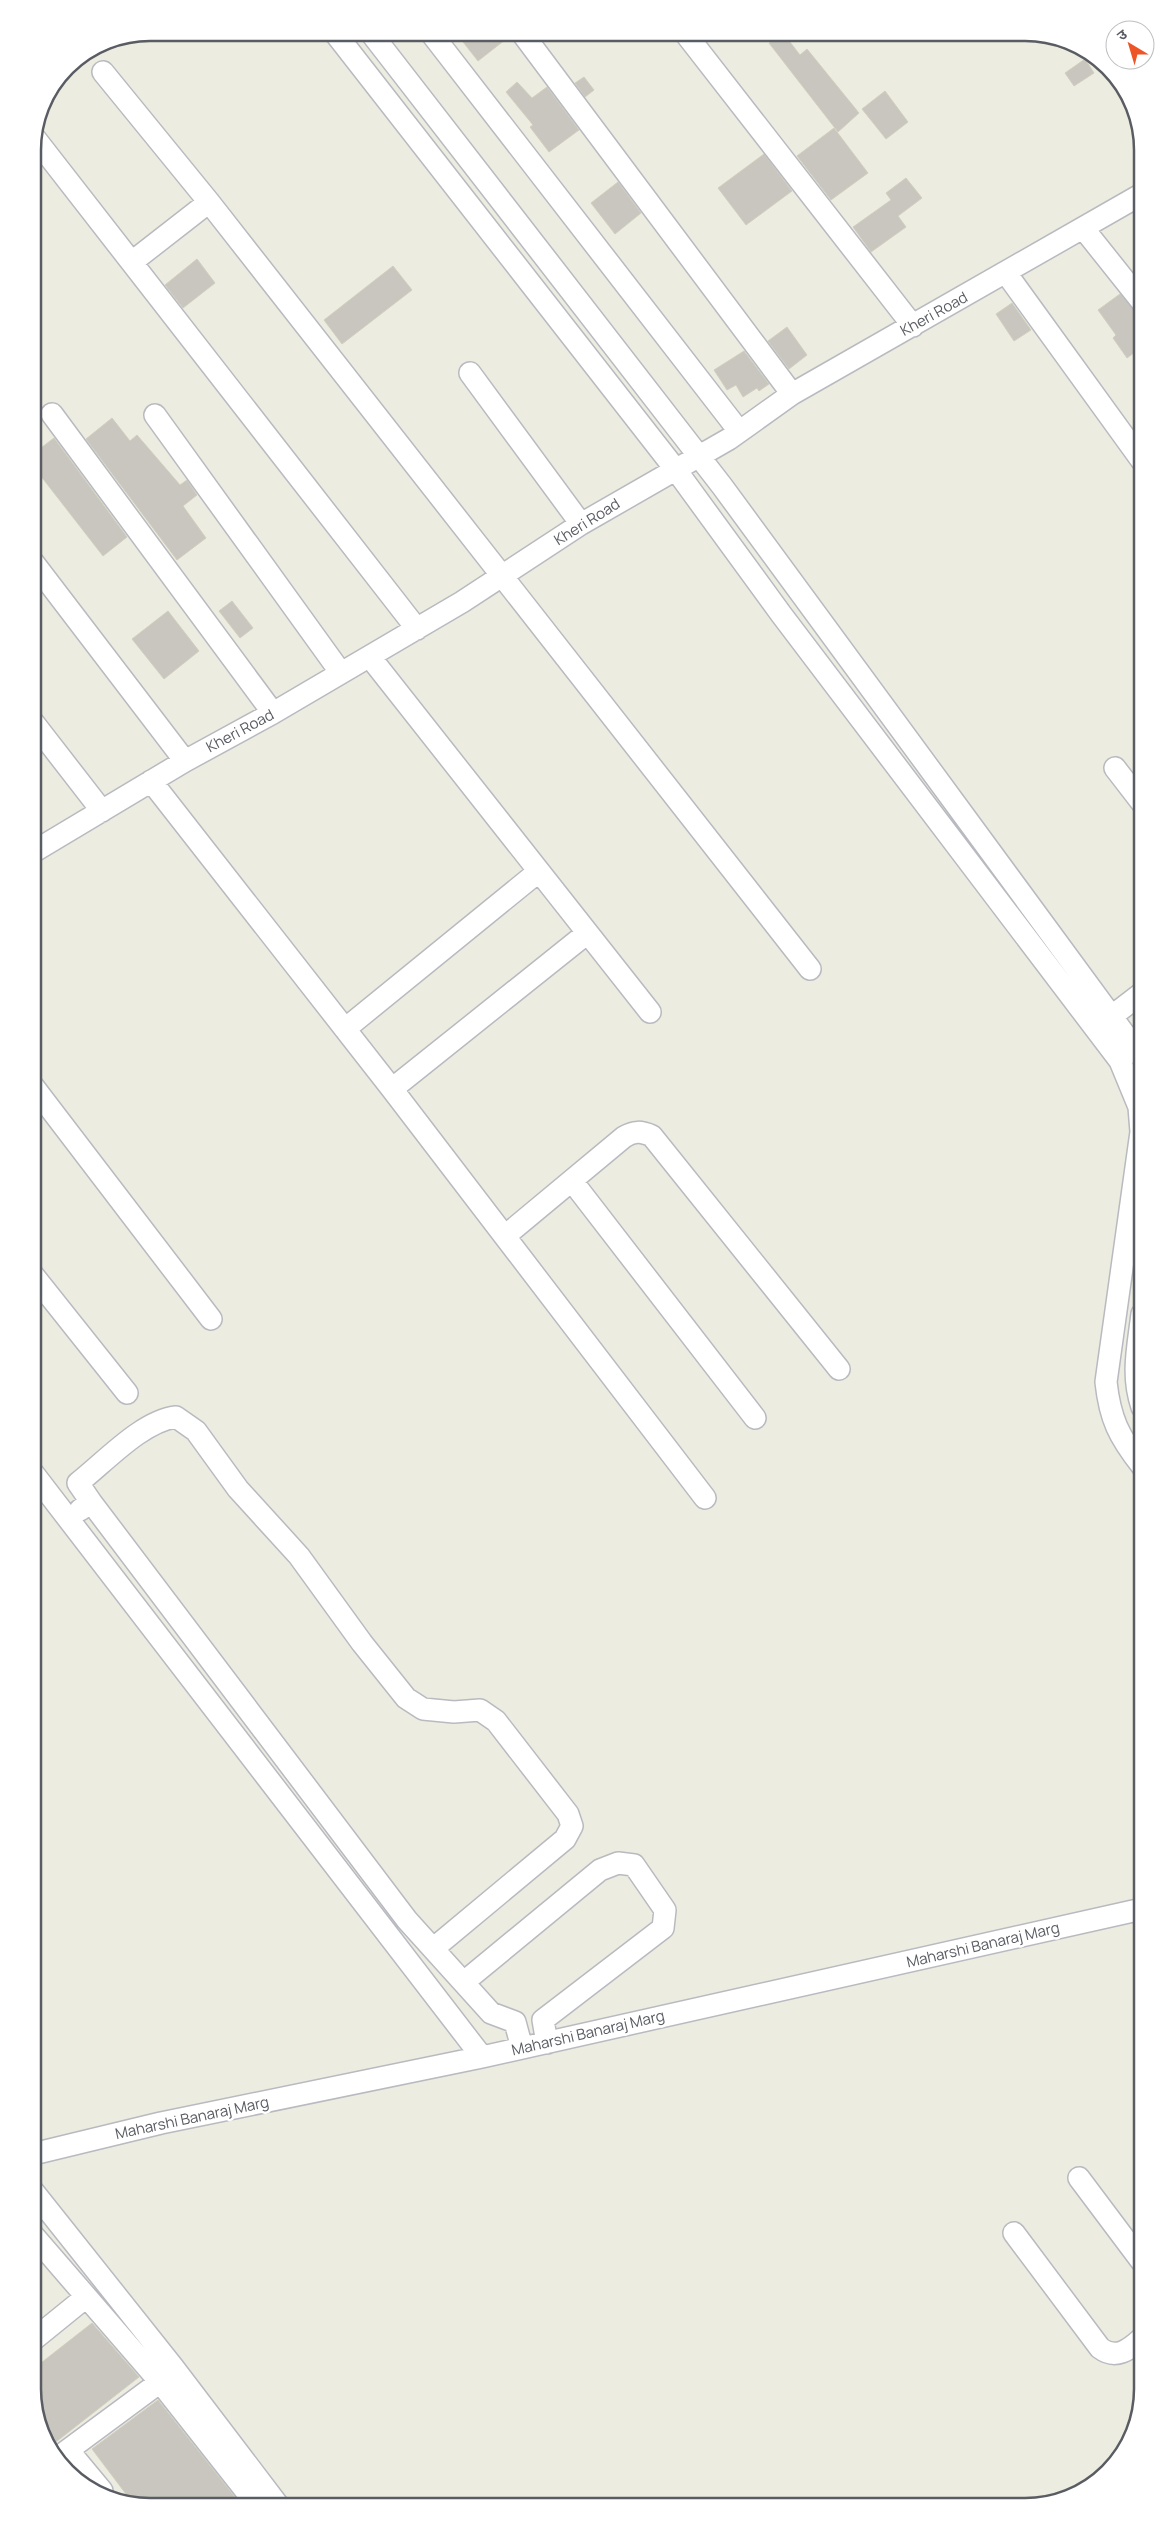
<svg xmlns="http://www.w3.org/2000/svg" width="1175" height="2539" font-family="Manrope,'Noto Sans Devanagari',sans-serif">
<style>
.building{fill:#c8c6be;stroke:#d1cfbf}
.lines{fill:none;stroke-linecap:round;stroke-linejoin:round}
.minor-casing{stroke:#b8bac0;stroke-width:24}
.minor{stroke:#fff;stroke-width:21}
.labels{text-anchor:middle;stroke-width:5;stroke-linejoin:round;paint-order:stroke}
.street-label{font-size:15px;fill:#595c62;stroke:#fff}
.rim{fill:none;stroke:#595c62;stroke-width:2.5}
</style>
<rect width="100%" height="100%" fill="#edece0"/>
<path class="building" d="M456 33H510V36L478 61Z
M783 33 800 55 807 49 859 113 838 132 769 43Z
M1085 59 1094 73 1074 86 1065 73Z
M584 77 594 90 585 97 575 83Z
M517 82 532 98 547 87 579 130 549 152 530 127 533 125 506 92Z
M885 91 908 122 886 139 862 109Z
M834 128 868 173 831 200 797 156Z
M764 154 792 191 746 225 718 188Z
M906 178 922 198 898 216 906 227 871 252 853 227 891 200 886 193Z
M618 182 641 213 615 234 591 203Z
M197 259 215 283 183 308 165 285Z
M393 266 412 290 342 344 324 320Z
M1120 294 1142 318V347L1127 358 1113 338 1116 335 1098 310Z
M1012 303 1031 330 1014 341 996 314Z
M787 327 807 355 789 369 768 341Z
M744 351 769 384 759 391 757 388 743 397 736 385 727 390 714 370Z
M112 418 130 441 137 435 180 485 187 480 197 495 183 506 206 538 177 560 86 439Z
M54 438 127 537 103 556 33 466V454Z
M232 601 253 628 240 638 219 611Z
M168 611 199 651 164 679 132 639Z
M92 2323 139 2377 52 2445 39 2427 32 2388V2370Z
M158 2400 242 2506H142L132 2502 92 2449Z"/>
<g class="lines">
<g class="minor-casing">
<path id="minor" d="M335 33 676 470 781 614 1120 1061 1139 1107 1141 1132 1106 1382C1110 1419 1119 1437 1142 1466
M371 33 722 486 1142 1058
M431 33 739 431
M522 33 792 394
M685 33 913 326
M103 72 209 202 810 969
M34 137 417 629
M1083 228 1142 302
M132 262 209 202
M1006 273 1142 461
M470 373 581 524
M52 414 273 713
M155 415 341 673
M33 562 185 761
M370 657 650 1012
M33 722 102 811
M1115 768 1142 803
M151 781 392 1089 705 1498
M33 852 185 761 273 713 462 602 581 524 729 439 792 394 1142 194
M1112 1016 1142 993
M345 1029 538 872
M33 1086 211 1319
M392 1089 586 934
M572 1181 755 1418
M505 1236 624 1137C634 1131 641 1131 652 1136L839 1369
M33 1275 127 1393
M1142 1407C1131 1375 1138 1347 1142 1314
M33 1473 482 2057
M91 1502 78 1483C105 1462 142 1421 176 1417L196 1431 238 1489 299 1556 362 1643 406 1698 423 1709 454 1712 480 1710 496 1721 568 1814 572 1826 565 1839 434 1948
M80 1510 91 1502 407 1920 491 2013 515 2022 522 2048
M464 1982 600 1870 618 1863 634 1865 665 1910 663 1928 543 2020 547 2043
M33 2154 161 2123 482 2057 1142 1909
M1079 2178 1142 2262
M33 2191 173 2367 278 2505
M1014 2233 1100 2348C1116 2360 1129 2350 1142 2338
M33 2235 160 2382 257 2505
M33 2340 86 2297
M68 2450 102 2491
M60 2456 160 2382"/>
</g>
<use href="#minor" class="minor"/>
</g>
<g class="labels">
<g class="street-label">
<text transform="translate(934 314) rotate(-29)" y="5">Kheri Road</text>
<text transform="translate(587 522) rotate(-32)" y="5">Kheri Road</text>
<text transform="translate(240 731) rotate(-28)" y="5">Kheri Road</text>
<text transform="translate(983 1945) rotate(-13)" y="5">Maharshi Banaraj Marg</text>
<text transform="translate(588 2033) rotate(-13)" y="5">Maharshi Banaraj Marg</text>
<text transform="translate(192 2118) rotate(-12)" y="5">Maharshi Banaraj Marg</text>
</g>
</g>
<path d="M0 0H1175V2539H0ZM150 41H1025A109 109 0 0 1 1134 150V2389A109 109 0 0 1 1025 2498H150A109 109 0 0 1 41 2389V150A109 109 0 0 1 150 41Z" fill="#fff" fill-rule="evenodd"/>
<path class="rim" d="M150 41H1025A109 109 0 0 1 1134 150V2389A109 109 0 0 1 1025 2498H150A109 109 0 0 1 41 2389V150A109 109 0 0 1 150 41Z"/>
<g transform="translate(1130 45) rotate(322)"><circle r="24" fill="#ffffff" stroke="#bdbec0"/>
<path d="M0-4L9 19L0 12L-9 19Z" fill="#ed5526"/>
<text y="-8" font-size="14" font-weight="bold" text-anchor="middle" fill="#595c62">उ</text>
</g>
</svg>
